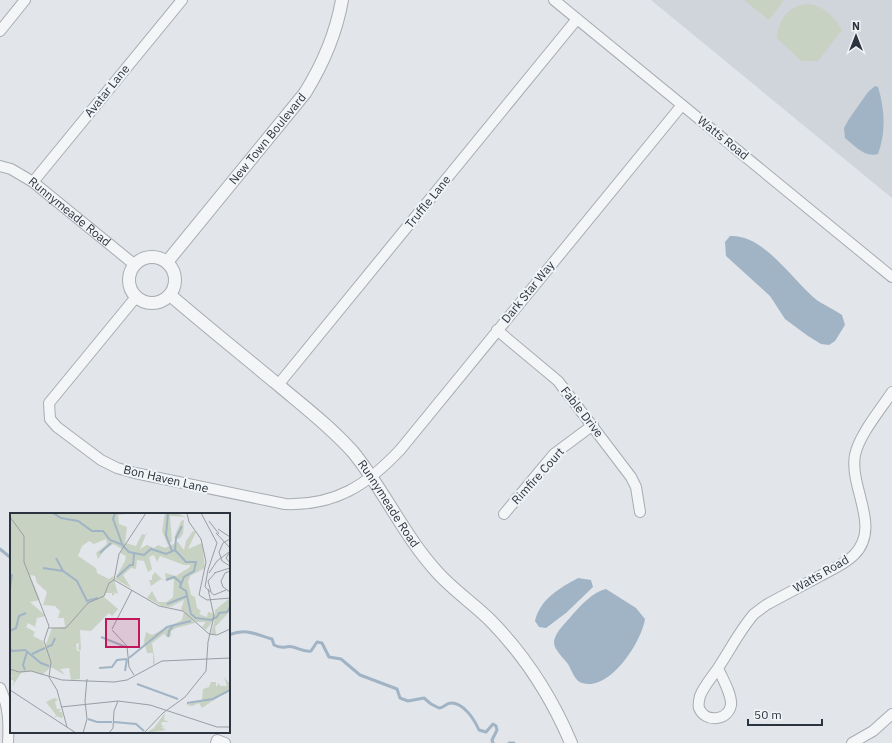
<svg xmlns="http://www.w3.org/2000/svg" width="892" height="743" font-family="'IBM Plex Sans',sans-serif">
<style>
.built{fill:#d0d4db}
.green{fill:#c8d2c3}
.water{fill:#a0b4c6}
.lines{fill:none;stroke-linecap:round;stroke-linejoin:round}
.stream{stroke:#a0b4c6;stroke-width:3}
.minor-casing{stroke:#a7acb3;stroke-width:12}
.tertiary-casing{stroke:#a7acb3;stroke-width:14}
.minor{stroke:#f4f5f7;stroke-width:10}
.tertiary{stroke:#f4f5f7;stroke-width:12}
.labels{text-anchor:middle;stroke-width:4;stroke-linejoin:round;paint-order:stroke}
.street-label{font-size:12px;fill:#2b333f;stroke:#f1f4f6}
.inset-river{fill:none;stroke:#a0b4c6;stroke-width:2}
.inset-road{fill:none;stroke:#999ea5;stroke-width:1}
.view{fill:#c2185b;fill-opacity:0.15;stroke:#c2185b;stroke-width:2}
.inset-edge{fill:none;stroke:#2b333f;stroke-width:2}
</style>
<rect width="100%" height="100%" fill="#e2e5e9"/>
<path class="built" d="M651 0H892V198Z"/>
<path class="green" d="M744 0H784L769 20Z
M806 4C823 5 834 16 842 30L818 61H801L777 38C779 19 787 7 806 4Z"/>
<path class="water" d="M875 86 878 87C885 110 886 132 878 154 865 158 855 146 845 138L844 128 849 119 868 92Z
M730 236C765 234 793 282 818 301 826 306 835 310 842 315L845 325 835 341 829 345 821 344 808 336 785 319 770 296 726 256 725 242Z
M578 578 591 580 593 587 566 613 546 628 539 627 535 621C540 599 560 588 578 578Z
M606 589 636 608 645 619C642 641 610 692 582 683 575 681 572 671 568 664 564 659 558 653 555 647 550 636 567 622 573 614 582 604 593 592 606 589Z"/>
<g class="lines">
<path class="stream" d="M0 549 11 558
M229 635C248 628 254 634 272 639L274 645C283 650 286 645 293 647 300 649 304 652 311 651L317 642 322 643 329 657 341 659 360 675 397 689 400 698 408 701 424 698 431 704 439 708C444 708 446 703 451 703 464 703 474 719 479 730L486 732 493 724 496 726 497 730 492 740 493 743
M509 743H514"/>
<g class="minor-casing">
<g id="minor">
<path d="M554 0 892 277"/>
<path d="M0 31 25 0"/>
<path id="s1" d="M0 166 11 169 33 182 135 265"/>
<path d="M33 182 182 0"/>
<path d="M136 297 49 403 50 419 57 427 101 460 117 468 135 473 285 504C335 506 367 485 400 450L682 105"/>
<path d="M497 330 558 381 631 477 636 487 640 512"/>
<path d="M278 385 577 19"/>
<path d="M504 514 554 454 593 425"/>
<path d="M718 668C722 678 732 694 731 705 728 721 705 723 699 708 698 705 699 700 700 696 704 686 712 677 718 668 730 650 740 630 754 614 758 611 762 608 766 605 784 595 802 586 820 576 831 570 845 564 854 555 882 527 849 488 855 455 859 435 881 409 892 392"/>
<path d="M0 688C9 706 9 724 8 743"/>
<path d="M216 743 217 740 225 743"/>
<path d="M852 743 873 731 892 714"/>
</g>
</g>
<g class="tertiary-casing">
<g id="tertiary">
<circle cx="152" cy="280" r="23"/>
<path id="s2" d="M167 262 305 93C323 64 336 34 342 0"/>
<path id="s3" d="M170 295C205 325 241 354 276 383 302 405 330 426 353 452 384 490 404 536 437 572 453 590 474 604 491 621 525 656 552 698 571 743"/>
</g>
</g>
<use href="#minor" class="minor"/>
<use href="#tertiary" class="tertiary"/>
</g>
<g class="labels">
<g class="street-label">
<text transform="translate(107 91) rotate(-51)" y="4">Avatar Lane</text>
<text transform="translate(723 138) rotate(39)" y="4">Watts Road</text>
<text dy="4" stroke="none"><textPath href="#s2" startOffset="159">New Town Boulevard</textPath></text>
<text transform="translate(428 202) rotate(-51)" y="4">Truffle Lane</text>
<text dy="4" stroke="none"><textPath href="#s1" startOffset="84">Runnymeade Road</textPath></text>
<text transform="translate(528 292) rotate(-51)" y="4">Dark Star Way</text>
<text transform="translate(582 412) rotate(52)" y="4">Fable Drive</text>
<text transform="translate(538 476) rotate(-48)" y="4">Rimfire Court</text>
<text transform="translate(166 479) rotate(13)" y="4">Bon Haven Lane</text>
<text dy="4" stroke="none"><textPath href="#s3" startOffset="304">Runnymeade Road</textPath></text>
<text transform="translate(821 574) rotate(-30)" y="4">Watts Road</text>
</g>
</g>
<g transform="translate(10 513)">
<rect width="220" height="220" fill="#e2e5e9"/>
<path d="M0 0 116 1 108 2 109 11 117 14 115 30 126 33 132 21 135 22 137 19 130 36 137 32 144 35 148 32 155 35 168 29 174 37 176 28 183 18 186 19 178 36 192 30 195 55 180 63 178 69 181 82 185 84 187 95 191 98 189 101 197 104 198 99 205 101V97L220 85V98L205 114 206 121H201L205 105 196 117 192 114 196 109H186L171 96 174 87 160 94 152 93 137 85 142 78 148 89H157L163 84 164 66 156 68 155 60 166 63 180 54V52H174L150 43 147 49 144 42 139 44 142 56 138 59 134 48 127 47 126 56 121 55 113 62 121 75 105 66 115 48 116 43 110 40 112 36 103 31 95 36 88 46 86 40 97 31 96 26 84 31 79 28 72 33 68 43 86 55 87 60 99 66 103 63 108 81 103 79 105 81 102 83V80H96L94 84 108 96 102 103 99 100 81 118 70 117 71 137H68L69 130 66 131 67 138H70V166L61 167 59 155 50 156 55 162 41 154 32 162 22 158 11 160 2 174 4 168 0 166 2 163 0 160ZM20 62 25 63 27 70 37 79 33 92 45 93 50 98 48 105H54L55 114 42 115 35 134 33 128 23 123 25 119 16 114 18 110 27 115 25 113 27 105 36 103 20 89 30 87ZM155 0H172L170 2 177 4 160 3 162 28 158 32 152 18ZM174 7 173 21 169 26 164 25 171 8ZM145 59 155 69 151 66 141 73 139 67H142V63ZM174 98 185 110 166 115 161 118V123L157 124 154 121 142 130 145 150 143 152V140H137L134 128 136 119 142 122 172 107ZM214 164 220 171V176L192 195 189 190 182 193 176 192 192 187 193 176 199 174 201 169H206V174L209 170 210 173H217ZM44 185 48 186 45 189 47 196H51L49 199H52L53 204 51 205 47 203 45 205 46 202 36 189ZM155 200 154 207 159 209H152L151 212 155 214H151L156 217 136 220 144 215Z" fill="#c8d2c3" fill-rule="evenodd"/>
<path class="inset-river" d="M43 0 51 5 68 8 82 18H93L100 27 113 32M105 0 103 6 113 33 119 39 134 42 141 36 156 41 165 37 176 49H186L184 58 174 64 170 74 176 78 181 101 186 105 201 107 207 104 209 100 217 99 220 94M158 0 156 22 162 38M165 37 166 25 172 13M90 40 101 30M46 45 53 58M33 55 53 58 67 68 77 88 88 85M107 64 120 52H123L124 41M156 67 164 64 170 69 171 73M0 76 2 61M157 91 177 83M0 118 6 115 9 103 16 100M91 124 116 134M158 124 159 118 163 113M37 134 42 132 45 125M0 136 2 138 15 137 31 150 39 153M22 141 35 135M119 145 157 114 181 108M89 155 102 154 107 147 117 146M15 157 13 152 17 139M115 158 117 146M127 171 168 186M177 190 203 186 220 177M78 206 87 209H102M104 209 126 211 134 218"/>
<path class="inset-road" d="M136 0 109 41 104 67 149 93 173 98 199 121 207 122 220 116M177 0 179 9 191 26 196 49 189 82 197 87 220 85M191 0 207 30 198 57 195 74 204 82 216 77M0 4 14 23V49L39 113 34 128 41 149 39 164 47 177 57 214M199 8 209 21M208 16 220 24M206 20 220 35M220 26 213 30 209 39 212 48 220 53M220 39 216 45 220 50M220 58 215 60 211 68 213 74 220 79M199 60 207 48 219 39M204 60 220 55M201 79 198 68 206 59M39 115H56L78 90 94 83 99 70 104 67M102 116 122 77M102 117 117 133 119 154 124 162M0 156 9 159 21 158 52 167 104 169 117 167 152 148 220 145M0 177 66 220M51 194 108 188 140 192 207 214H220M73 220 77 206 75 188 77 166M99 220 103 215 104 198 108 188M134 220 153 200 175 184 196 158 198 129 204 103 198 76"/>
<path class="view" d="M96 106H129V134H96Z"/>
<rect width="220" height="220" class="inset-edge"/>
</g>
<g transform="translate(856 36)" stroke="#f1f4f6" stroke-width="3" paint-order="stroke">
<path d="M0-3L7 15L0 10L-7 15Z" fill="#2b333f"/>
<text y="-6" font-size="11" font-weight="bold" text-anchor="middle" fill="#2b333f">N</text>
</g>
<path d="M748 719v6h74v-6" fill="none" stroke="#2b333f" stroke-width="2"/>
<text x="754" y="719" font-size="12" fill="#2b333f" stroke="#f1f4f6" stroke-width="3" paint-order="stroke">50 m</text>
</svg>
